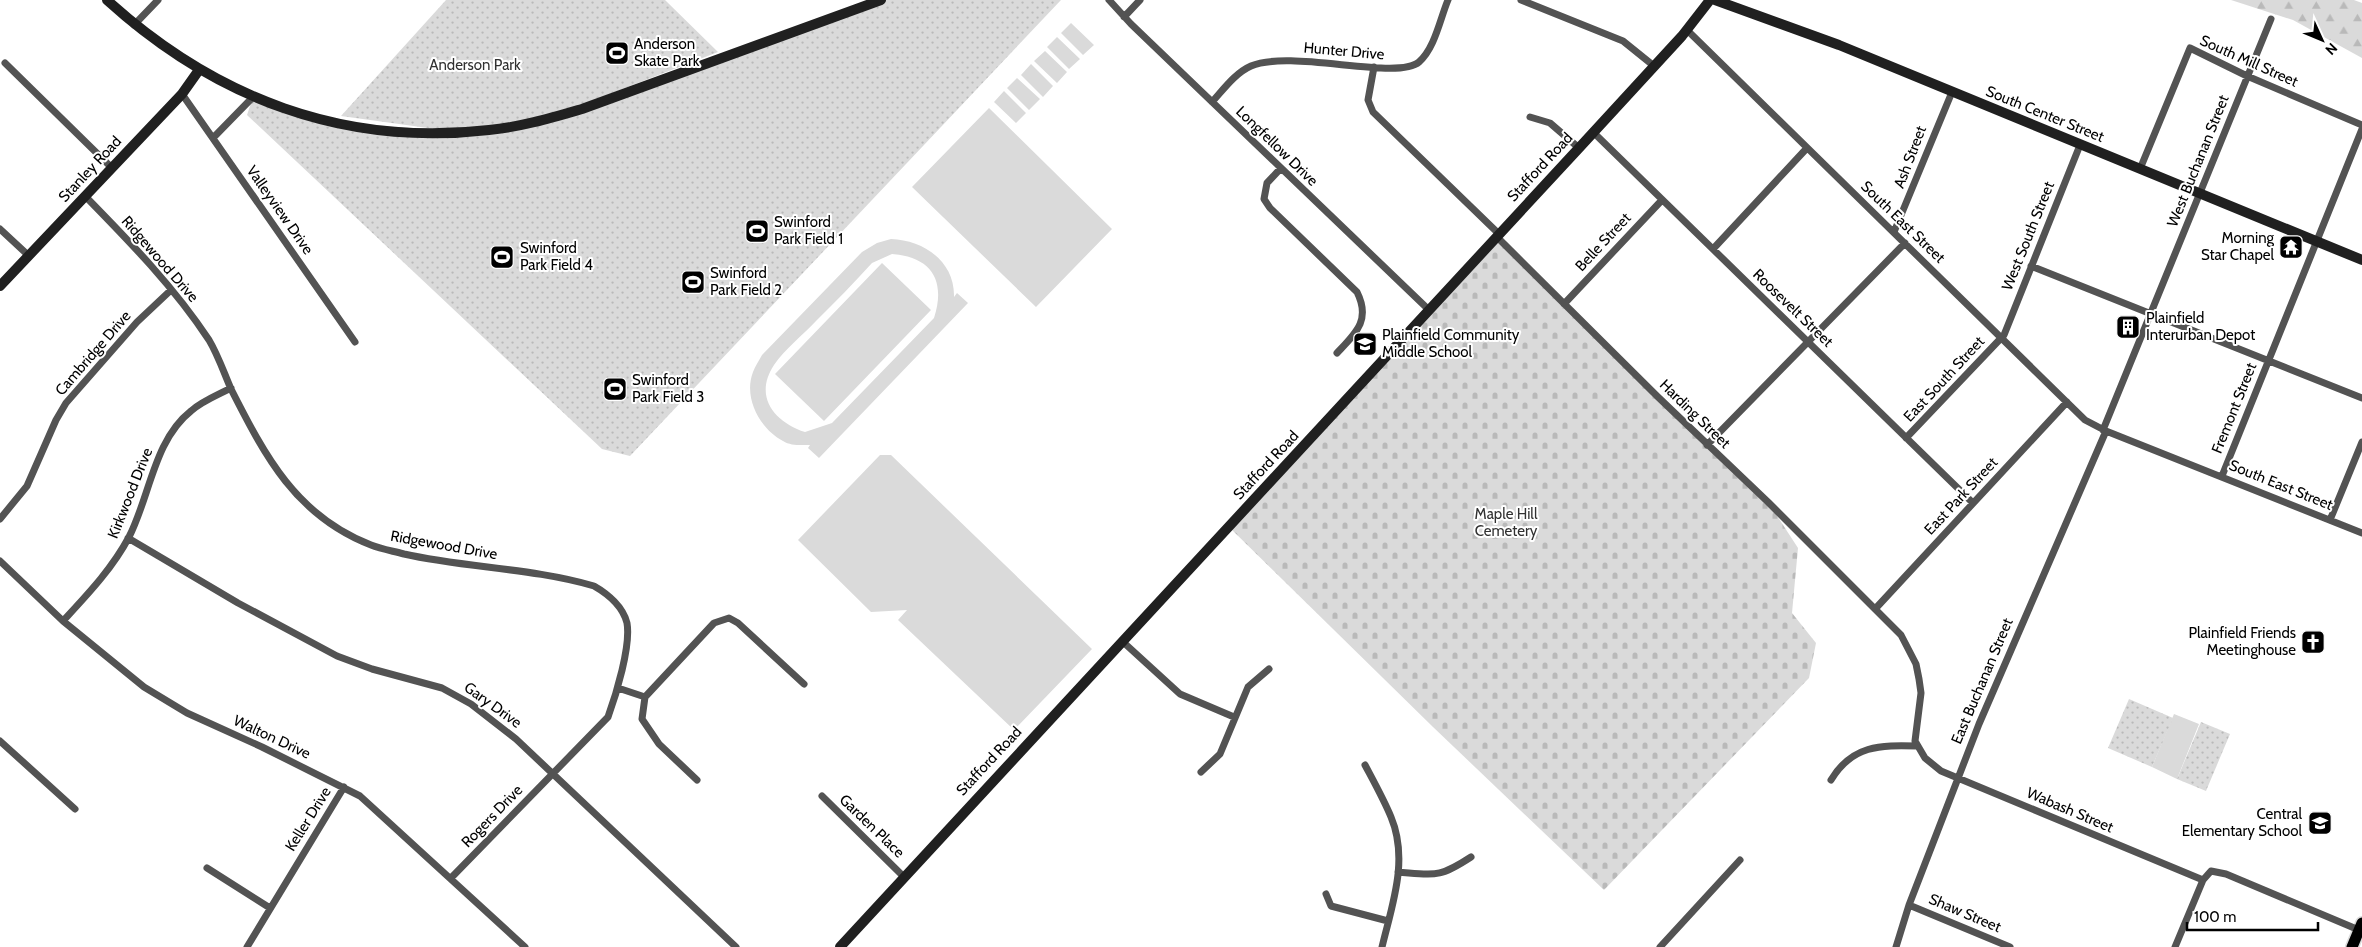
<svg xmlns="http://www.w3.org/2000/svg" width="2362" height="947" font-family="Cabin,sans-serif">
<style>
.green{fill:#dadada;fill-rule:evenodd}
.forest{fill:url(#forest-firs)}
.cemetery{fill:url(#cemetery-stones)}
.park{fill:url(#park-dots)}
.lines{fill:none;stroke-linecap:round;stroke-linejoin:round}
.primary-casing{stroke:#dbdbdb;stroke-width:14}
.street{stroke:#535353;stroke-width:7}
.secondary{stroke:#202020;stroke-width:10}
.primary{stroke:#000;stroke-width:11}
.labels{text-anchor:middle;stroke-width:4;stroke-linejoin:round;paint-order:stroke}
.poi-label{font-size:15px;fill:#000;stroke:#fff;text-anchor:start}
.street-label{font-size:15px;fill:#000;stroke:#fff}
.park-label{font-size:15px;fill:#313131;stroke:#fff}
</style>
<defs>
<pattern id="forest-firs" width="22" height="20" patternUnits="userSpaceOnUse" patternTransform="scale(1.25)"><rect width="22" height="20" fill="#dadada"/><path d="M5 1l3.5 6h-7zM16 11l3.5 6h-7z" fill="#b9b9b9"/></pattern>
<pattern id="cemetery-stones" width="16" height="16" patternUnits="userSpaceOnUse" patternTransform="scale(1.25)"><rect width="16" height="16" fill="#dadada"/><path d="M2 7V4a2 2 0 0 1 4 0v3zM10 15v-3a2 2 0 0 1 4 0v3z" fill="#b9b9b9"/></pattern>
<pattern id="park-dots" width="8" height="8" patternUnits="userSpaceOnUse" patternTransform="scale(1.25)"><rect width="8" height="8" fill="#dadada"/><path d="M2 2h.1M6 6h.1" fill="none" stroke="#b9b9b9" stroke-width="1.8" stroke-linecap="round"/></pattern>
</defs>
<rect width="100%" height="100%" fill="#fff"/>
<path class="green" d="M1071 23 1094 45 1083 55 1061 33Z
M1057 37 1080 59 1069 69 1047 47Z
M1045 51 1067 72 1057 83 1034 61Z
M1031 64 1053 86 1043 97 1021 75Z
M1017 78 1040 99 1029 110 1007 88Z
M1004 91 1026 113 1016 123 994 102Z
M989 108 1112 229 1036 307 912 187Z
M891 239C923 240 955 261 954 297L957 293 968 303 819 458 808 448 810 445C800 445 791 446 783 441 760 429 743 398 753 372 755 366 759 361 762 355L862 252 877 243ZM892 254C932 257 946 281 934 318L832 423 805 432C775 422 753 397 774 365 785 349 803 335 816 321 835 302 854 283 872 263Z
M882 263 931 310 824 421 775 374Z
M880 455H891L1092 649 1014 730 898 620 907 610 871 612 798 540Z
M2174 714 2199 724 2177 779 2152 767Z"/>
<path class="forest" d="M2231 0H2354L2362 3V58L2293 20Z"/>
<path class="cemetery" d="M1497 237 1768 502 1798 548 1792 613 1816 643 1809 678 1604 890 1433 727 1228 526Z"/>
<path class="park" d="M446 0H665L718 52 550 117 879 0H1061L630 456 602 449 247 115 253 97 327 121 457 132 341 116Z
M2129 699 2173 718 2152 767 2108 748Z
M2201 722 2230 734 2206 791 2177 779Z"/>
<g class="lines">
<g class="primary-casing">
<path id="primary" d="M2352 947 2362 923"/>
</g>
<path class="street" d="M1109 0 1131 24 1429 310
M1521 0 1623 41 1654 66
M1124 17 1140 0
M134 25 158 0
M1687 30 2085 420 2106 431 2362 533
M5 63 112 168
M1374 67 1368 100 1373 112 1499 234
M182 94 355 342
M1212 102C1223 90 1235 73 1251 66 1291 49 1397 81 1419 62 1435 48 1440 19 1448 0
M1530 117 1550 123 1579 148
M1593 132 1973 503
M213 138 253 97
M1281 168 1267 183 1264 199 1270 208 1357 292C1371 320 1356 333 1337 353
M2140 169 2190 48 2247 76 2362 125
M86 197C130 242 174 287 209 340 218 355 224 373 231 389 265 456 296 516 371 545 381 549 393 551 404 554 466 568 533 568 594 586 608 594 623 607 627 623 631 646 616 695 608 717L451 878
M0 229 28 255
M1894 232 1952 92
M1497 237 1658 397 1768 502 1901 635 1916 664 1919 679 1921 693 1915 741 1925 758 1941 771 2203 880
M1713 249 1807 148
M2031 266 2362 398
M1564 304 1662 200
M2103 430 2271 19
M1906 438 2004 335 2080 145
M1707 445 1905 243
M2222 476 2362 129
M0 519 27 486 56 420 66 403 137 322 171 290
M2330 520 2362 442
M128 538 238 603 337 656 372 669 442 688 471 704 516 739 736 947
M0 561 63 621 144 687 187 713 262 747 360 796 525 947
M1876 608 2067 402
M63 621C87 595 112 569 129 537 150 496 154 440 191 411 202 401 218 395 231 388
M1122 641 1180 694 1234 717
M618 688 645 697
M0 741 75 809
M1365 765C1374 782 1384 800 1391 817 1409 860 1392 905 1382 947
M1201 772 1220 754 1248 687 1269 669
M697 780 659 744 642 719 645 697 714 623 729 618 738 623 804 684
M1831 780C1852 745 1880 745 1917 746
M822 796 903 876
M207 868 270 908
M1398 872C1436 875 1439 878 1471 857
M1326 894 1331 906 1388 921
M1909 905 2010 947
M247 947 344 787
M1660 947 1740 860
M1896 947 1909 905 1979 724 2106 431
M2175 947 2203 880 2211 871 2226 874 2359 930"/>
<path class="secondary" d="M107 0C215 98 343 147 489 130 521 127 551 118 582 109L881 0
M1715 0 1839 45 2362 260
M0 286 182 94 199 70
M840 947 1579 148 1682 36 1710 0"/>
<use href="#primary" class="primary"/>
</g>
<defs>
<g id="stadium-square" transform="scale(1.25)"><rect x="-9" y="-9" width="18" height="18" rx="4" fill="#000" stroke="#fff"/><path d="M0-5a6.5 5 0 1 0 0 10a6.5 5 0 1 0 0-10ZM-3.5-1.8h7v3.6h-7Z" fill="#fff"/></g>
<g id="temple-square" transform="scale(1.25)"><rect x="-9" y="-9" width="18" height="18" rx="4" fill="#000" stroke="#fff"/><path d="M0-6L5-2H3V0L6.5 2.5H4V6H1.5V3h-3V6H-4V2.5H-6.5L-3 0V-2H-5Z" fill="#fff"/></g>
<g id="building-square" transform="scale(1.25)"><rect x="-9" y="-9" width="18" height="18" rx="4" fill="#000" stroke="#fff"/><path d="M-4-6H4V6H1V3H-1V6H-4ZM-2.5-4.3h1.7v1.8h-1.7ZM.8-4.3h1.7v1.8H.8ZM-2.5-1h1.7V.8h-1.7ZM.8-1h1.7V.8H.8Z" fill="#fff"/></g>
<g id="school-square" transform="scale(1.25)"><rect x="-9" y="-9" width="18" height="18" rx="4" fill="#000" stroke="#fff"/><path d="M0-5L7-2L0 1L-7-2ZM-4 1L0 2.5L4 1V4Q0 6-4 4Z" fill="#fff"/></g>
<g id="church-square" transform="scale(1.25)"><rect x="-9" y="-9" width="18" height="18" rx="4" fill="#000" stroke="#fff"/><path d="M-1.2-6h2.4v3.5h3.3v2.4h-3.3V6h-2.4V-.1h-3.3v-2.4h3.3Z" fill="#fff"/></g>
</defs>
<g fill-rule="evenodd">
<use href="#stadium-square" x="617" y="53"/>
<use href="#stadium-square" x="757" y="231"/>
<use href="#temple-square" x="2291" y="247"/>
<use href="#stadium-square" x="502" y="257"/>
<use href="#stadium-square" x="693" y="282"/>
<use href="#building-square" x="2128" y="327"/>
<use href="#school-square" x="1365" y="344"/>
<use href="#stadium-square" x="615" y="389"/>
<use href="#church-square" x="2313" y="642"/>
<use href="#school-square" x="2320" y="823"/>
</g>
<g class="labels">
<g class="poi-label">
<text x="634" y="49">Anderson<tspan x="634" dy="17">Skate Park</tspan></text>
<text x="774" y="227">Swinford<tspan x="774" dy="17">Park Field 1</tspan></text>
<text x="2274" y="243" text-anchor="end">Morning<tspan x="2274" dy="17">Star Chapel</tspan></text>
<text x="520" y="253">Swinford<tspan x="520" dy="17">Park Field 4</tspan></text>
<text x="710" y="278">Swinford<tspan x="710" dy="17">Park Field 2</tspan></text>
<text x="2146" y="323">Plainfield<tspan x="2146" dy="17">Interurban Depot</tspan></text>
<text x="1382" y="340">Plainfield Community<tspan x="1382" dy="17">Middle School</tspan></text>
<text x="632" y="385">Swinford<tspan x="632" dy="17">Park Field 3</tspan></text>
<text x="2296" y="638" text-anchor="end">Plainfield Friends<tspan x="2296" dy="17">Meetinghouse</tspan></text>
<text x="2302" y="819" text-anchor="end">Central<tspan x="2302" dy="17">Elementary School</tspan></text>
</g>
<g class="street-label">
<text transform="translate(1344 51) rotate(5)" y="5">Hunter Drive</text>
<text transform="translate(2249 61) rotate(24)" y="5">South Mill Street</text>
<text transform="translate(2045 114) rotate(22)" y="5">South Center Street</text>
<text transform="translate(1277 146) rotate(44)" y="5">Longfellow Drive</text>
<text transform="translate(1910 157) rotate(-69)" y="5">Ash Street</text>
<text transform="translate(2198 161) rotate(-68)" y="5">West Buchanan Street</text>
<text transform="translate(1540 167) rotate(-47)" y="5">Stafford Road</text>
<text transform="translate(90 169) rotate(-47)" y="5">Stanley Road</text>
<text transform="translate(280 210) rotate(55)" y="5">Valleyview Drive</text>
<text transform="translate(1903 222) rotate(44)" y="5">South East Street</text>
<text transform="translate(2028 236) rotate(-68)" y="5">West South Street</text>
<text transform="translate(1603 242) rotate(-47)" y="5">Belle Street</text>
<text transform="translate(160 259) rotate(49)" y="5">Ridgewood Drive</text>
<text transform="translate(1793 308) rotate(44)" y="5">Roosevelt Street</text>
<text transform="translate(93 353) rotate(-49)" y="5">Cambridge Drive</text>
<text transform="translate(1944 379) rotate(-47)" y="5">East South Street</text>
<text transform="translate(2234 408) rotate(-68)" y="5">Fremont Street</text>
<text transform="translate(1695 414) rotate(44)" y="5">Harding Street</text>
<text transform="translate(1266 465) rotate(-47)" y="5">Stafford Road</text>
<text transform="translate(2281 485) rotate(22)" y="5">South East Street</text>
<text transform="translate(130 493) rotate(-68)" y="5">Kirkwood Drive</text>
<text transform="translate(1961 496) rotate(-47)" y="5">East Park Street</text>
<text transform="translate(444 545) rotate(10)" y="5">Ridgewood Drive</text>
<text transform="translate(1982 681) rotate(-67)" y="5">East Buchanan Street</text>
<text transform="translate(493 705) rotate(36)" y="5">Gary Drive</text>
<text transform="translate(272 737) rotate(25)" y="5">Walton Drive</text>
<text transform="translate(989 761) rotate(-47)" y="5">Stafford Road</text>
<text transform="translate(2070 810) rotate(23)" y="5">Wabash Street</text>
<text transform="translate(492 816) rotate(-46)" y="5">Rogers Drive</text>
<text transform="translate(308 819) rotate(-58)" y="5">Keller Drive</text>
<text transform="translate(872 826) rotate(44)" y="5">Garden Place</text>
<text transform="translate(1965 913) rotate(23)" y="5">Shaw Street</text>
</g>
<g class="park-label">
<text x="475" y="70">Anderson Park</text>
<text x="1506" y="519">Maple Hill<tspan x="1506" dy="17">Cemetery</tspan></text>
</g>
</g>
<g transform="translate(2322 40) rotate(134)" stroke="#ffffff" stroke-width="4" paint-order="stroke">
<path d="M0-4L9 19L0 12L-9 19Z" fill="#000000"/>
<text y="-8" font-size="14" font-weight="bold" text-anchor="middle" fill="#000000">N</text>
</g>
<path d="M2187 922v8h131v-8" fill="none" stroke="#000000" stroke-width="2.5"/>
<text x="2194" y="922" font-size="15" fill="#000000" stroke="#ffffff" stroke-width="4" paint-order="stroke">100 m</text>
</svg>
